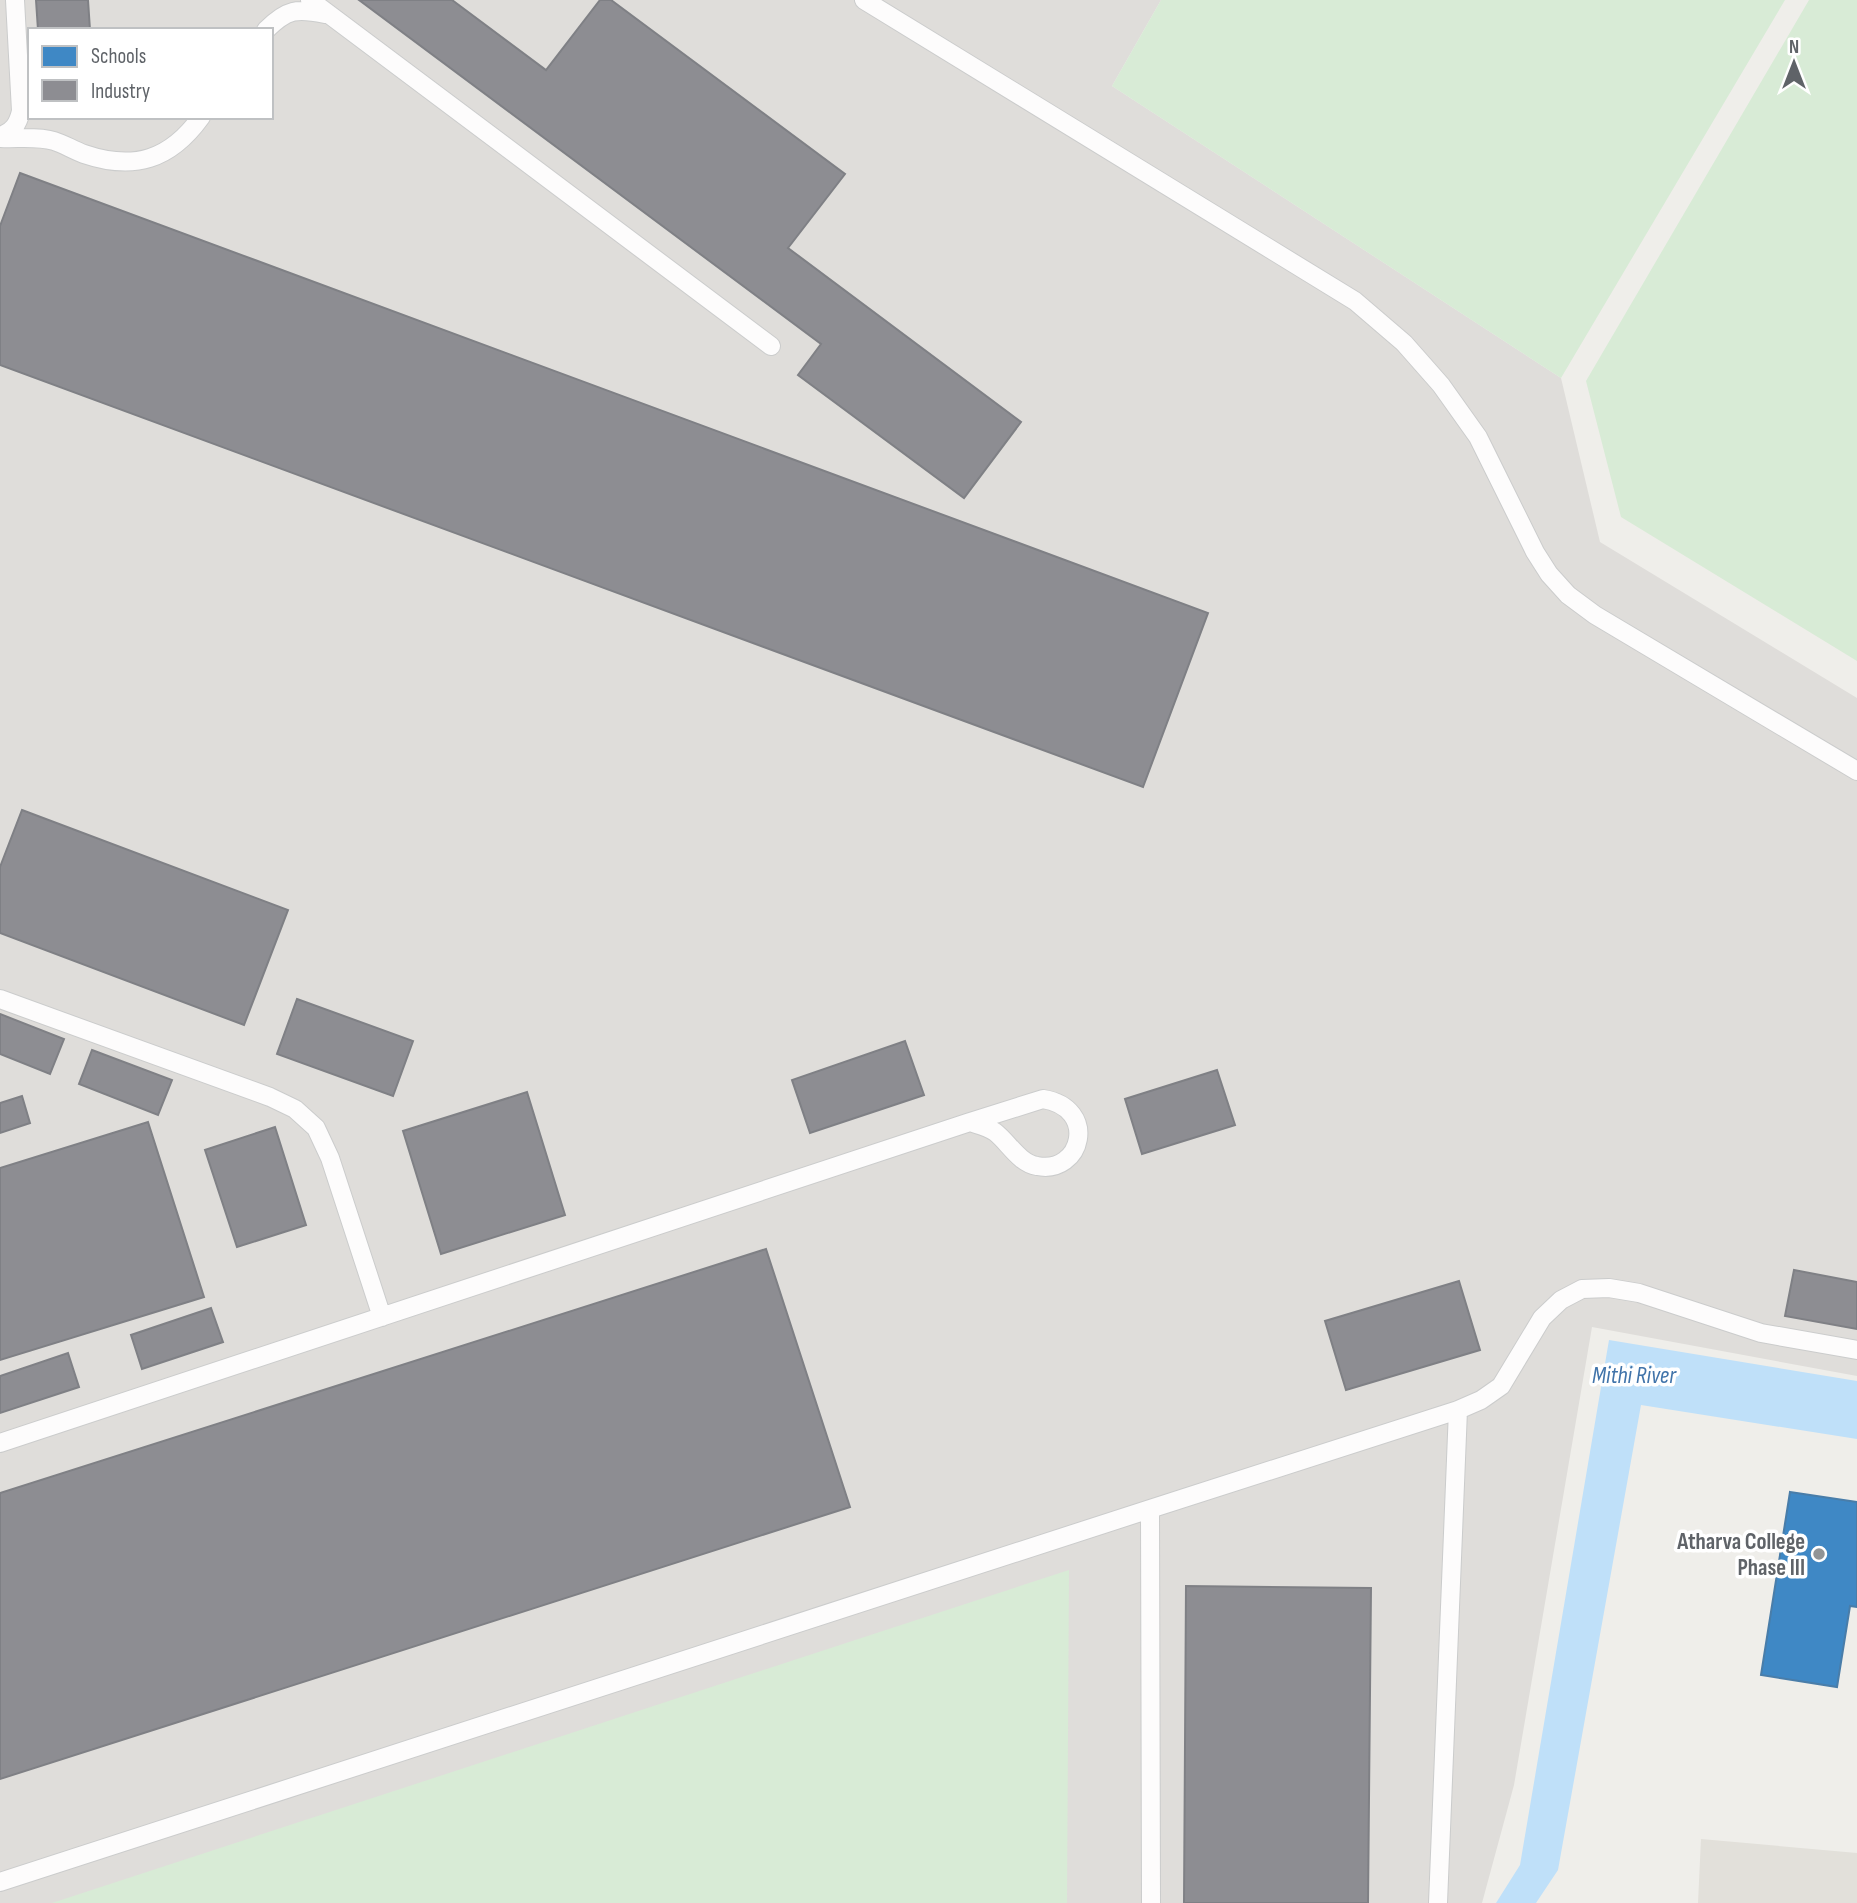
<svg xmlns="http://www.w3.org/2000/svg" width="1857" height="1903" font-family="'Sofia Sans Condensed',sans-serif">
<style>
.industrial{fill:#dfddda;fill-rule:evenodd}
.education{fill:#e2e0da}
.green{fill:#d8ebd6}
.water{fill:#bfe0f9}
.schools{fill:#3f88c5;stroke:#497da9;stroke-width:2}
.industry{fill:#8d8d92;stroke:#7f8085;stroke-width:2}
.lines{fill:none;stroke-linecap:round;stroke-linejoin:round}
.service-casing{stroke:#cbcccc;stroke-width:20}
.service{stroke:#fdfcfc;stroke-width:18}
.poi-dot{fill:#919496;stroke:#fff;stroke-width:2.5}
.labels{text-anchor:middle;stroke-width:7;stroke-linejoin:round;paint-order:stroke}
.poi-label{font-size:23px;font-weight:bold;fill:#5f6368;stroke:#fff;text-anchor:end}
.water-label{font-size:24px;font-style:italic;fill:#4174aa;stroke:#fff}
</style>
<rect width="100%" height="100%" fill="#efeeea"/>
<path class="industrial" d="M0 0H1161L1112 86 1561 378 1600 542 1857 698V1376L1592 1327 1514 1785 1482 1903H0ZM30 30H271V117H30Z"/>
<path class="education" d="M1701 1839 1857 1853V1903H1698Z"/>
<path class="green" d="M1161 0H1785L1561 378 1112 86Z
M1809 0H1857V661L1621 517 1586 381Z
M1069 1570 1067 1903H52Z"/>
<path class="water" d="M1609 1340 1857 1381V1439L1641 1405 1558 1870 1536 1903H1496L1520 1865Z"/>
<path class="schools" d="M1790 1492 1857 1502V1607L1850 1606 1837 1687 1761 1675Z"/>
<path class="industry" d="M36 0H88L90 30H38Z
M359 0H452L546 70 600 0H611L845 174 788 248 1021 422 964 498 798 375 821 344Z
M20 173 1208 613 1143 787 0 365V226Z
M22 810 288 910 244 1025 0 933V867Z
M297 999 413 1041 393 1096 277 1054Z
M0 1014 64 1039 50 1074 0 1054Z
M905 1041 924 1095 810 1133 792 1080Z
M92 1050 172 1080 158 1115 79 1084Z
M1217 1070 1235 1125 1142 1154 1125 1099Z
M527 1092 565 1215 441 1254 403 1131Z
M22 1096 30 1123 0 1133V1103Z
M148 1122 204 1297 0 1360V1168Z
M275 1127 306 1225 237 1247 205 1150Z
M766 1249 850 1507 0 1779V1493Z
M1794 1270 1857 1282V1329L1785 1316Z
M1459 1281 1480 1350 1346 1390 1325 1321Z
M211 1308 223 1342 142 1369 131 1335Z
M68 1353 79 1387 0 1413V1376Z
M1186 1586 1371 1588 1368 1903H1184Z"/>
<g class="lines">
<g class="service-casing">
<path id="service" d="M310 0 771 346
M864 0 1355 301 1404 343 1441 385 1478 437 1535 552 1549 574 1568 595 1595 615 1857 771
M266 30C287 9 297 8 325 14
M0 136C13 132 18 124 21 111L15 0
M0 138C17 139 38 136 54 141 64 144 73 150 84 154 134 171 170 160 201 117
M0 999 270 1097 295 1109 316 1128 330 1158 382 1317
M1043 1099C1099 1108 1082 1175 1037 1166 1019 1163 1009 1143 995 1132 988 1127 979 1125 970 1122Z
M0 1443 970 1122
M1150 1509 1458 1410 1481 1400 1501 1386 1542 1318 1561 1300 1582 1289 1609 1288 1639 1293 1761 1333 1857 1350
M0 1882 1150 1509 1151 1903
M1438 1903 1458 1410"/>
</g>
<use href="#service" class="service"/>
</g>
<circle class="poi-dot" cx="1819" cy="1554" r="7"/>
<g class="labels">
<g class="poi-label">
<text x="1805" y="1549">Atharva College<tspan x="1805" dy="26">Phase III</tspan></text>
</g>
<g class="water-label">
<text x="1634" y="1383">Mithi River</text>
</g>
</g>
<rect x="28" y="28" width="245" height="91" fill="#ffffff" stroke="#bfc1c3" stroke-width="2"/>
<rect x="42" y="46" width="35" height="21" fill="#3f88c5" stroke="#bfc1c3" stroke-width="2"/>
<text x="91" y="63" font-size="21" fill="#5f6368">Schools</text>
<rect x="42" y="80" width="35" height="21" fill="#8d8d92" stroke="#bfc1c3" stroke-width="2"/>
<text x="91" y="98" font-size="21" fill="#5f6368">Industry</text>
<g transform="translate(1794 63)" stroke="#ffffff" stroke-width="5" paint-order="stroke">
<path d="M0-5L12 26L0 18L-12 26Z" fill="#5f6368"/>
<text y="-10" font-size="19" font-weight="bold" text-anchor="middle" fill="#5f6368">N</text>
</g>
</svg>
